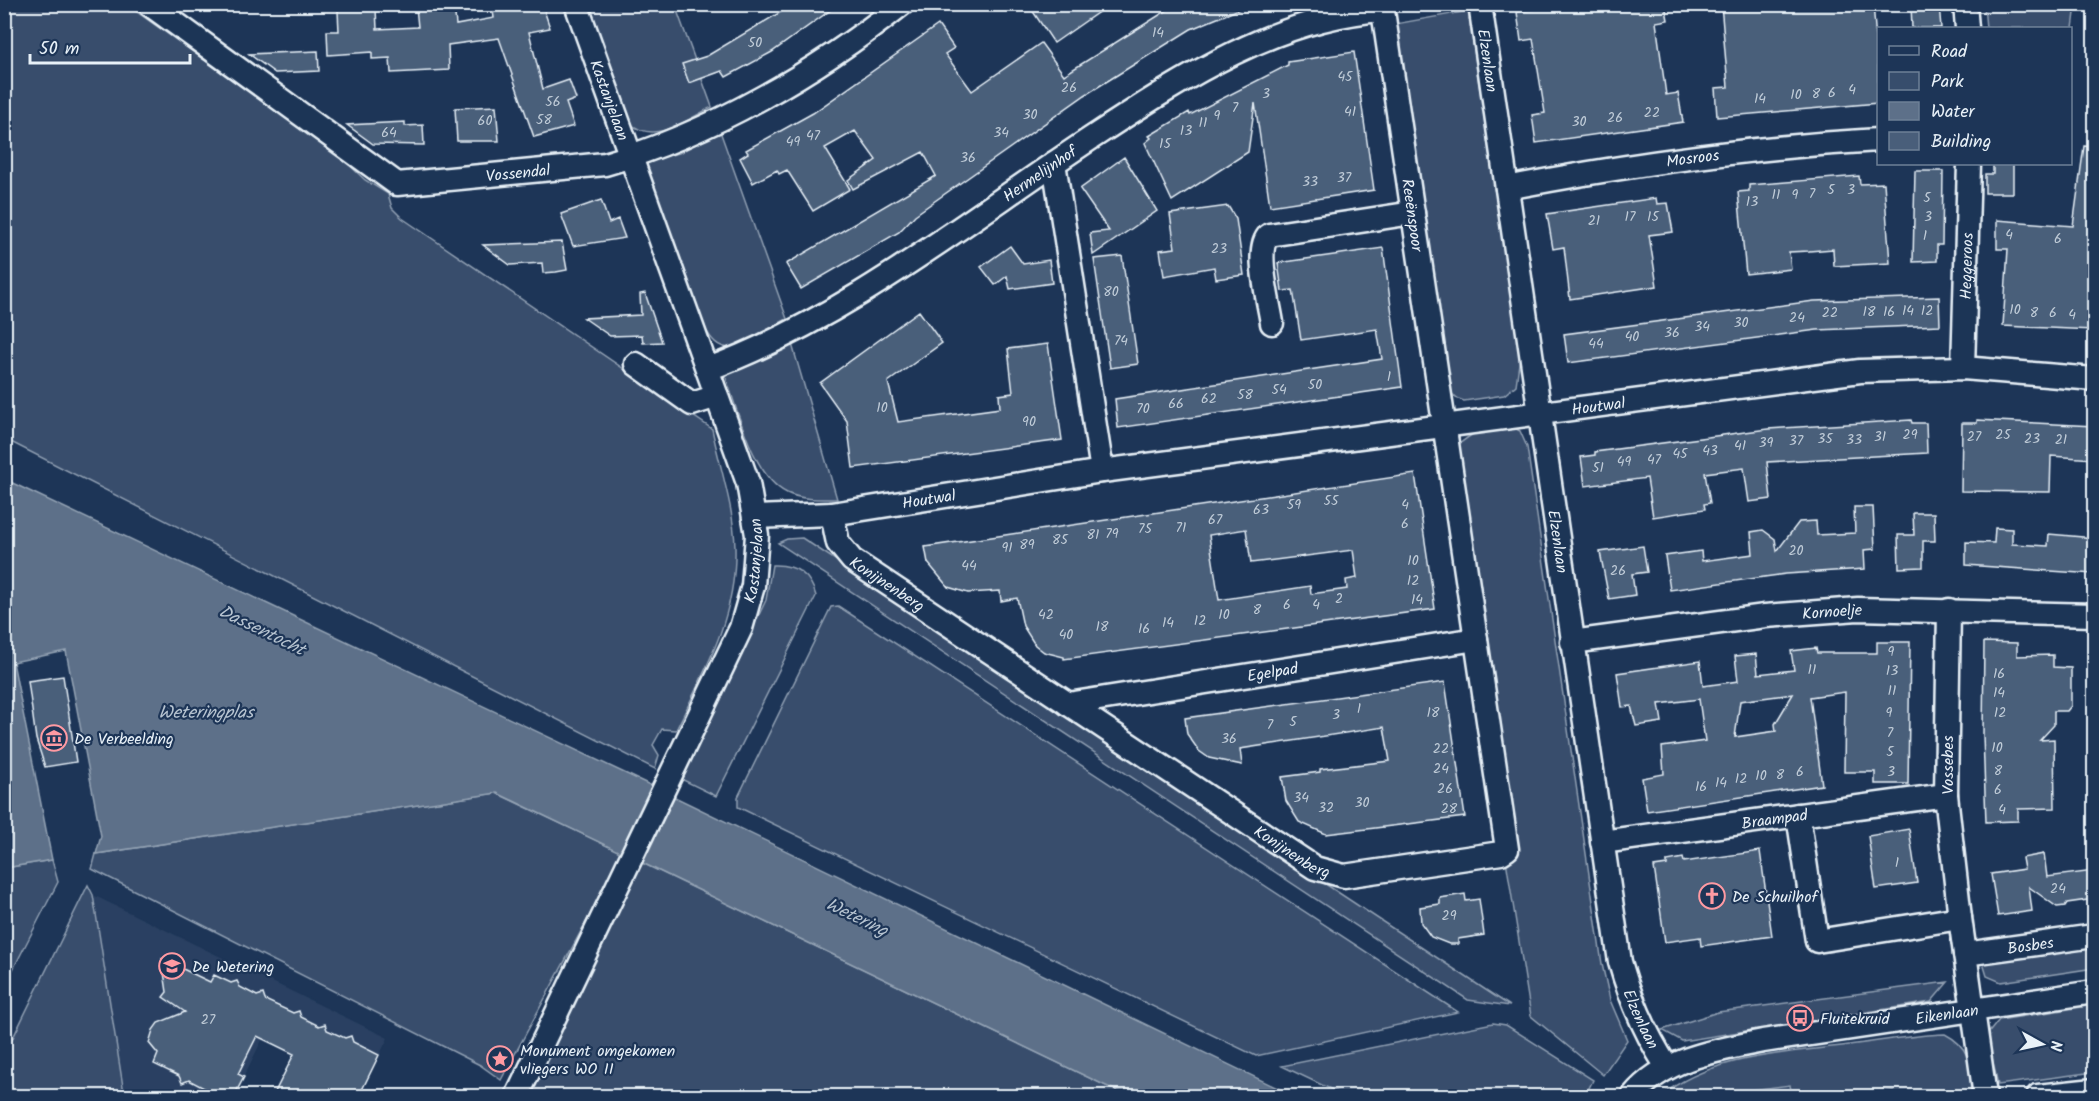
<svg xmlns="http://www.w3.org/2000/svg" width="2099" height="1101" font-family="Kalam,sans-serif">
<style>
.built{fill:#2a4162}
.green{fill:#374d6c;stroke:#909fb2;stroke-width:1.5}
.water{fill:#5d7089;stroke:#95a4b5;stroke-width:1.5}
.building{fill:#495e7a;stroke:#e8f1f8;stroke-width:1.5;fill-rule:evenodd}
.lines{fill:none;stroke-linecap:round;stroke-linejoin:round}
.minor-casing{stroke:#e8f1f8;stroke-width:27}
.minor{stroke:#1d3557;stroke-width:22}
.labels{text-anchor:middle;stroke-width:4.5;stroke-linejoin:round;paint-order:stroke}
.number-label{font-size:14px;fill:#c0ccd8}
.street-label{font-size:16px;fill:#e8f1f8;stroke:#1d3557}
.poi-label{font-size:16px;fill:#e8f1f8;stroke:#1d3557;text-anchor:start}
.water-label{font-size:18px;font-style:italic;fill:#b7c4d1;stroke:#1d3557}
</style>
<rect width="100%" height="100%" fill="#1d3557"/>
<filter id="ink" filterUnits="userSpaceOnUse"><feTurbulence type="fractalNoise" baseFrequency=".0167" numOctaves="2"/><feDisplacementMap in="SourceGraphic" scale="12" xChannelSelector="R" yChannelSelector="G"/><feConvolveMatrix kernelMatrix="1 2 1 2 8 2 1 2 1" color-interpolation-filters="sRGB"/></filter>
<g filter="url(#ink)">
<path class="built" d="M93 895 388 1038 363 1088 262 1040 234 1096H131L124 1093Z
M1791 1085 1792 1096H1721L1720 1094Z"/>
<path class="green" d="M4 5H127L342 158 365 180 388 194 392 208 402 218 712 429C720 468 734 508 735 547 737 615 705 671 676 730L662 729 653 745 659 755 655 769 5 439Z
M588 5H675L712 107C688 119 654 146 630 123Z
M1984 5H2076L2071 44 2070 28H1986Z
M1468 11 1520 356 1516 385 1504 395 1464 401 1456 398 1448 389 1395 24Z
M720 131 787 319 733 348C716 349 710 337 702 324L645 165 649 160 679 153Z
M792 344 837 499C822 499 801 500 787 493 752 476 737 407 724 372Z
M1509 425 1520 431 1527 447 1602 964 1610 1000 1627 1040 1603 1075 1531 1016 1506 860 1514 858 1456 447C1472 432 1487 426 1509 425Z
M802 538 1510 1006 1468 1000 778 543 787 539Z
M772 565C795 564 810 573 816 596L716 796 681 779 766 600Z
M838 606 1458 1012 1256 1056 738 807V797L831 607Z
M496 793 623 853 501 1080 480 1065 92 869 96 854Z
M52 860 58 882 5 985V868Z
M640 862 1127 1096H531L548 1052Z
M88 885 93 895 124 1093 131 1096H5V1054Z
M2094 941V968L2001 982 1987 976 1983 963Z
M1948 982 1931 1002 1682 1041 1662 1030 1718 1012Z
M2094 1005V1072L1998 1085 1987 1035 1999 1020Z
M1493 1023 1506 1025 1593 1080 1585 1096H1345L1282 1066Z
M1945 1034C1974 1049 1969 1068 1971 1096H1895L1893 1091 1849 1096H1792L1790 1085 1721 1094V1096H1661C1711 1055 1787 1053 1849 1045 1881 1041 1913 1035 1945 1034Z"/>
<path class="water" d="M4 479 652 786 1294 1096H1127L497 793 96 854 101 836 66 651 13 662 52 860 5 868Z"/>
<path class="building" d="M418 4H454L456 25 494 18 492 4H542L550 28 529 32 543 89 569 80 576 99 566 103 574 126 534 137 499 38 448 45 449 70 391 73 390 58 372 59V52L328 55 327 31H339L338 11 340 8 373 7 376 9 377 29 418 27 416 7Z
M794 4H839L772 52 726 77 722 71 689 83 682 64 707 56Z
M1028 4H1110L1054 43Z
M1177 4 1249 5 1191 29 1085 95 915 215 899 232 801 289 786 264 936 176 923 152 853 189 848 180 876 160 855 131 825 148 850 189 813 211 787 170 779 174 777 170 753 183 740 158 748 153 746 150 813 113 938 25 954 48 945 54 972 91 1041 43 1064 75Z
M1573 4H1665L1668 20 1656 22 1666 95 1678 93 1683 122 1536 143 1532 115 1545 113 1533 39 1521 41 1517 12Z
M1721 4H1873L1878 64V103L1717 117 1715 88 1728 87Z
M1911 4H1939L1941 28H1912Z
M318 51 319 71 275 73 249 54Z
M1354 52 1374 190 1270 206 1255 103 1248 152 1172 201 1145 143 1151 138 1149 136 1189 112 1190 115 1288 65V62Z
M496 106 499 141H457L455 108Z
M405 122V126L423 125 424 145 373 144 347 125Z
M2084 146 2094 147V330L2003 326 2008 249H1997V220L2073 226Z
M1124 157 1157 211 1093 255 1090 233 1109 231 1080 189Z
M1993 164H2013V193H1985V174H1993Z
M1915 171H1943L1942 245H1937V261L1913 262Z
M1859 176 1860 184 1884 183 1890 263 1834 266 1833 249 1809 251 1789 252 1791 269 1746 274 1738 192 1749 191V185Z
M1656 198 1657 204 1668 203 1673 232 1649 235 1657 286 1570 299 1564 247 1553 249 1547 214Z
M601 200 609 223 618 219 625 238 573 246 561 214Z
M1228 206 1236 219 1244 275 1216 279 1214 267 1164 276 1160 250 1175 248 1170 214Z
M562 242 567 270 556 272 543 273 542 263 510 265 483 245Z
M1010 246 1023 264 1049 260 1052 283 1010 289 1007 276 995 285 981 267Z
M1383 248 1402 387 1118 428 1115 399 1382 359 1377 329 1301 340 1293 290 1282 291 1278 263Z
M1122 256 1138 364 1110 368 1094 259Z
M645 293 662 342 643 343 642 335 610 336 584 318 641 315 640 294Z
M1939 297 1940 325 1817 330 1568 363 1564 334 1814 301Z
M919 311 942 343 888 382 898 422 1000 408 999 395 1013 393 1008 349 1048 344 1062 440 853 468 847 421 820 383Z
M1911 420 1912 423H1926L1927 453 1767 462 1771 499 1749 502 1744 468 1705 473 1710 503 1704 504 1705 509 1653 517 1647 478 1585 486 1581 457 1595 455V452L1768 429Z
M1977 420 2094 426V459L2051 456 2050 492 1961 491 1962 423H1977Z
M1415 474 1435 609 1064 659V657L1044 652 1035 645 1023 626 1017 598 1001 601 1000 591 968 593 948 587 928 563 925 547ZM1246 529 1251 563 1353 550 1357 578 1346 580 1347 589 1311 594 1310 586 1219 600 1209 535Z
M1854 507H1873L1875 549 1864 550 1865 569 1786 574 1670 590 1665 556 1701 551 1702 561 1753 554 1751 532 1763 530 1775 539 1777 551 1799 522 1816 521 1817 535 1855 533Z
M1913 513H1934L1935 541H1923V567L1899 568 1898 535H1914Z
M1995 528 2012 529V544L2048 546 2049 534 2094 538V574L1966 565V542L1994 543Z
M1643 546 1647 572 1632 574 1635 595 1609 599 1600 552Z
M1877 642H1910L1908 784H1875V772H1844L1845 692 1810 697 1822 785 1647 811 1642 778 1664 774 1662 747 1705 741 1699 699 1659 704 1662 722 1636 726 1631 706 1622 707 1617 673 1700 661 1703 686 1738 681 1735 656 1756 654 1758 674 1794 670 1791 651 1816 648 1817 653H1877ZM1793 694 1775 724 1776 731 1735 737 1740 701Z
M1984 642 2017 643V656L2053 655V667L2071 668V706L2067 711H2054V725L2040 740 2054 739 2055 808 2018 809V821L1986 822 1983 735Z
M63 676 76 762 45 767 36 739 28 681Z
M1445 682 1465 817 1326 834 1299 822 1286 801 1282 777 1320 772V769L1390 761 1384 727 1240 749 1242 765 1209 758 1199 751 1187 734 1185 718Z
M1909 829 1917 883 1876 889 1868 836Z
M1760 851 1772 936 1701 946 1700 937 1665 942 1654 867 1667 865V861L1683 858 1684 862Z
M2044 854 2047 877 2094 871V899L2067 903 2065 906 2057 907 2029 887 2032 911 1998 916 1991 874 2024 869 2022 858Z
M1465 894 1466 901 1479 899 1484 935 1458 939V944H1449L1431 937 1421 923 1420 907 1440 904V898Z
M162 959 210 982 214 975 231 983 237 981 240 987 257 996 263 994 265 1000 293 1013 299 1011 301 1017 319 1026 325 1024 327 1030 345 1038 351 1036 353 1042 379 1055 359 1096H273L294 1054 257 1036 238 1074 244 1077 234 1096H222L214 1093 208 1095 206 1089 189 1080 182 1083 179 1076 154 1064 158 1054 149 1043 153 1030 158 1023 185 1012 163 997 167 992Z"/>
<g class="lines">
<g class="minor-casing">
<g id="minor">
<path id="s1" d="M149 4 397 184 605 164C710 134 817 72 902 4"/>
<path id="s2" d="M1480 4 1620 962C1631 1001 1645 1033 1667 1067"/>
<path d="M1965 4 1967 28"/>
<path d="M1054 163 1102 471"/>
<path id="s3" d="M1507 188C1630 164 1753 147 1878 140"/>
<path d="M1272 323C1269 302 1254 249 1269 235L1413 213"/>
<path d="M636 364 692 404 717 396"/>
<path id="s4" d="M1963 368 1969 164"/>
<path id="s5" d="M708 369C851 316 972 216 1099 133 1185 77 1278 17 1383 10"/>
<path id="s6" d="M832 514 838 543 852 560 1315 868 1344 876 1501 853 1507 849 1382 4"/>
<path id="s7" d="M754 517 832 514 1102 471 1860 371 1963 368 2094 379"/>
<path d="M1949 610 1946 795 1960 918 1985 1096"/>
<path id="s8" d="M1572 642 1765 616 1858 609 2094 615"/>
<path id="s9" d="M1068 704 1476 639"/>
<path d="M1798 815 1817 941 1960 918"/>
<path id="s10" d="M1602 842 1946 795"/>
<path id="s11" d="M1965 954 2094 936"/>
<path id="s12" d="M517 1096 741 628 753 586 757 535 748 483 576 4"/>
<path id="s13" d="M1633 1096C1664 1058 1717 1050 1763 1041L2094 992"/>
<path d="M2038 1096 2094 1090"/>
</g>
</g>
<use href="#minor" class="minor"/>
</g>
</g>
<defs>
<g id="museum-ring" transform="scale(1.35)"><circle r="9.5" fill="#1d3557" stroke="#ff9aa2" stroke-width="1.5"/><path d="M0-6L6-3V-2H-6V-3ZM-5-1h2V3h-2ZM-1-1h2V3h-2ZM3-1h2V3H3ZM-6 4H6V6H-6Z" fill="#ff9aa2"/></g>
<g id="church-ring" transform="scale(1.35)"><circle r="9.5" fill="#1d3557" stroke="#ff9aa2" stroke-width="1.5"/><path d="M-1.2-6h2.4v3.5h3.3v2.4h-3.3V6h-2.4V-.1h-3.3v-2.4h3.3Z" fill="#ff9aa2"/></g>
<g id="school-ring" transform="scale(1.35)"><circle r="9.5" fill="#1d3557" stroke="#ff9aa2" stroke-width="1.5"/><path d="M0-5L7-2L0 1L-7-2ZM-4 1L0 2.5L4 1V4Q0 6-4 4Z" fill="#ff9aa2"/></g>
<g id="bus-ring" transform="scale(1.35)"><circle r="9.5" fill="#1d3557" stroke="#ff9aa2" stroke-width="1.5"/><path d="M-5-6H5V4H4V6H2V4H-2V6H-4V4H-5ZM-3.5-4V0h7V-4ZM-3.5 1.2v1.5H-2V1.2ZM2 1.2v1.5H3.5V1.2Z" fill="#ff9aa2"/></g>
<g id="sight-ring" transform="scale(1.35)"><circle r="9.5" fill="#1d3557" stroke="#ff9aa2" stroke-width="1.5"/><path d="M0-6L1.8-2.2L6-1.7L2.9 1.2L3.7 5.4L0 3.3L-3.7 5.4L-2.9 1.2L-6-1.7L-1.8-2.2Z" fill="#ff9aa2"/></g>
</defs>
<g fill-rule="evenodd">
<use href="#museum-ring" x="54" y="738"/>
<use href="#church-ring" x="1712" y="896"/>
<use href="#school-ring" x="172" y="966"/>
<use href="#bus-ring" x="1800" y="1018"/>
<use href="#sight-ring" x="500" y="1059"/>
</g>
<g class="labels">
<g class="number-label">
<text x="1158" y="37">14</text>
<text x="755" y="47">50</text>
<text x="1345" y="81">45</text>
<text x="1069" y="92">26</text>
<text x="1852" y="94">4</text>
<text x="1832" y="97">6</text>
<text x="1266" y="98">3</text>
<text x="1816" y="98">8</text>
<text x="1796" y="99">10</text>
<text x="1760" y="103">14</text>
<text x="553" y="106">56</text>
<text x="1235" y="112">7</text>
<text x="1350" y="116">41</text>
<text x="1652" y="117">22</text>
<text x="1030" y="119">30</text>
<text x="1217" y="120">9</text>
<text x="1615" y="122">26</text>
<text x="544" y="124">58</text>
<text x="485" y="125">60</text>
<text x="1579" y="126">30</text>
<text x="1203" y="127">11</text>
<text x="1186" y="135">13</text>
<text x="389" y="137">64</text>
<text x="1001" y="137">34</text>
<text x="813" y="140">47</text>
<text x="793" y="146">49</text>
<text x="1165" y="148">15</text>
<text x="968" y="162">36</text>
<text x="1344" y="182">37</text>
<text x="1310" y="186">33</text>
<text x="1831" y="194">5</text>
<text x="1851" y="194">3</text>
<text x="1812" y="198">7</text>
<text x="1776" y="199">11</text>
<text x="1795" y="199">9</text>
<text x="1927" y="202">5</text>
<text x="1752" y="206">13</text>
<text x="1630" y="221">17</text>
<text x="1653" y="221">15</text>
<text x="1928" y="221">3</text>
<text x="1594" y="225">21</text>
<text x="2009" y="239">4</text>
<text x="1925" y="240">1</text>
<text x="2058" y="243">6</text>
<text x="1219" y="253">23</text>
<text x="1111" y="296">80</text>
<text x="2015" y="314">10</text>
<text x="1908" y="315">14</text>
<text x="1927" y="315">12</text>
<text x="1869" y="316">18</text>
<text x="1889" y="316">16</text>
<text x="1830" y="317">22</text>
<text x="2034" y="317">8</text>
<text x="2053" y="317">6</text>
<text x="2072" y="319">4</text>
<text x="1797" y="322">24</text>
<text x="1741" y="327">30</text>
<text x="1702" y="331">34</text>
<text x="1672" y="337">36</text>
<text x="1632" y="341">40</text>
<text x="1121" y="345">74</text>
<text x="1596" y="348">44</text>
<text x="1389" y="381">1</text>
<text x="1315" y="389">50</text>
<text x="1279" y="394">54</text>
<text x="1245" y="399">58</text>
<text x="1209" y="403">62</text>
<text x="1176" y="408">66</text>
<text x="882" y="412">10</text>
<text x="1143" y="413">70</text>
<text x="1029" y="426">90</text>
<text x="1910" y="439">29</text>
<text x="2003" y="439">25</text>
<text x="1880" y="441">31</text>
<text x="1974" y="441">27</text>
<text x="1825" y="443">35</text>
<text x="2032" y="443">23</text>
<text x="1854" y="444">33</text>
<text x="2061" y="444">21</text>
<text x="1796" y="445">37</text>
<text x="1766" y="447">39</text>
<text x="1740" y="450">41</text>
<text x="1710" y="455">43</text>
<text x="1680" y="458">45</text>
<text x="1654" y="464">47</text>
<text x="1624" y="466">49</text>
<text x="1598" y="472">51</text>
<text x="1331" y="505">55</text>
<text x="1294" y="509">59</text>
<text x="1405" y="509">4</text>
<text x="1261" y="514">63</text>
<text x="1215" y="524">67</text>
<text x="1405" y="528">6</text>
<text x="1181" y="532">71</text>
<text x="1145" y="533">75</text>
<text x="1112" y="538">79</text>
<text x="1093" y="539">81</text>
<text x="1060" y="544">85</text>
<text x="1027" y="549">89</text>
<text x="1007" y="552">91</text>
<text x="1796" y="555">20</text>
<text x="1413" y="565">10</text>
<text x="969" y="570">44</text>
<text x="1618" y="575">26</text>
<text x="1413" y="585">12</text>
<text x="1339" y="603">2</text>
<text x="1417" y="604">14</text>
<text x="1287" y="609">6</text>
<text x="1316" y="609">4</text>
<text x="1257" y="614">8</text>
<text x="1046" y="619">42</text>
<text x="1224" y="619">10</text>
<text x="1200" y="625">12</text>
<text x="1168" y="627">14</text>
<text x="1102" y="631">18</text>
<text x="1144" y="633">16</text>
<text x="1066" y="639">40</text>
<text x="1891" y="656">9</text>
<text x="1812" y="674">11</text>
<text x="1892" y="675">13</text>
<text x="1999" y="678">16</text>
<text x="1892" y="695">11</text>
<text x="1999" y="697">14</text>
<text x="1359" y="713">1</text>
<text x="1433" y="717">18</text>
<text x="1889" y="717">9</text>
<text x="2000" y="717">12</text>
<text x="1336" y="719">3</text>
<text x="1293" y="726">5</text>
<text x="1270" y="729">7</text>
<text x="1890" y="737">7</text>
<text x="1229" y="743">36</text>
<text x="1997" y="752">10</text>
<text x="1441" y="753">22</text>
<text x="1890" y="756">5</text>
<text x="1441" y="773">24</text>
<text x="1998" y="775">8</text>
<text x="1800" y="776">6</text>
<text x="1891" y="776">3</text>
<text x="1780" y="779">8</text>
<text x="1761" y="780">10</text>
<text x="1741" y="783">12</text>
<text x="1721" y="787">14</text>
<text x="1701" y="791">16</text>
<text x="1445" y="793">26</text>
<text x="1998" y="794">6</text>
<text x="1301" y="802">34</text>
<text x="1362" y="807">30</text>
<text x="1326" y="812">32</text>
<text x="1449" y="813">28</text>
<text x="2002" y="814">4</text>
<text x="1897" y="867">1</text>
<text x="2058" y="893">24</text>
<text x="1449" y="920">29</text>
<text x="208" y="1024">27</text>
</g>
<g class="street-label">
<text dy="6" stroke="none"><textPath href="#s2" startOffset="57">Elzenlaan</textPath></text>
<text transform="translate(610 100) rotate(70)" y="6">Kastanjelaan</text>
<text dy="6" stroke="none"><textPath href="#s3" startOffset="188">Mosroos</textPath></text>
<text dy="6" stroke="none"><textPath href="#s1" startOffset="428">Vossendal</textPath></text>
<text dy="6" stroke="none"><textPath href="#s5" startOffset="386">Hermelijnhof</textPath></text>
<text transform="translate(1413 215) rotate(82)" y="6">Reeënspoor</text>
<text dy="6" stroke="none"><textPath href="#s4" startOffset="102">Heggeroos</textPath></text>
<text dy="6" stroke="none"><textPath href="#s7" startOffset="852">Houtwal</textPath></text>
<text dy="6" stroke="none"><textPath href="#s7" startOffset="176">Houtwal</textPath></text>
<text dy="6" stroke="none"><textPath href="#s2" startOffset="543">Elzenlaan</textPath></text>
<text dy="6" stroke="none"><textPath href="#s12" startOffset="588">Kastanjelaan</textPath></text>
<text dy="6" stroke="none"><textPath href="#s6" startOffset="94">Konijnenberg</textPath></text>
<text dy="6" stroke="none"><textPath href="#s8" startOffset="262">Kornoelje</textPath></text>
<text dy="6" stroke="none"><textPath href="#s9" startOffset="207">Egelpad</textPath></text>
<text transform="translate(1947 765) rotate(-90)" y="6">Vossebes</text>
<text dy="6" stroke="none"><textPath href="#s10" startOffset="174">Braampad</textPath></text>
<text dy="6" stroke="none"><textPath href="#s6" startOffset="580">Konijnenberg</textPath></text>
<text dy="6" stroke="none"><textPath href="#s11" startOffset="66">Bosbes</textPath></text>
<text dy="6" stroke="none"><textPath href="#s13" startOffset="330">Eikenlaan</textPath></text>
<text dy="6" stroke="none"><textPath href="#s2" startOffset="1029">Elzenlaan</textPath></text>
</g>
<g class="poi-label">
<text x="74" y="744">De Verbeelding</text>
<text x="1732" y="902">De Schuilhof</text>
<text x="192" y="972">De Wetering</text>
<text x="1820" y="1024">Fluitekruid</text>
<text x="520" y="1056">Monument omgekomen<tspan x="520" dy="18">vliegers WO II</tspan></text>
</g>
<g class="water-label">
<text transform="translate(262 630) rotate(26)" y="6">Dassentocht</text>
<text x="206" y="718">Weteringplas</text>
<text transform="translate(857 917) rotate(26)" y="6">Wetering</text>
</g>
</g>
<rect width="2099" height="1101" fill="none" stroke="#1d3557" stroke-width="24"/>
<rect x="12" y="12" width="2075" height="1077" fill="none" stroke="#e8f1f8" stroke-width="2" filter="url(#ink)"/>
<rect x="1877" y="27" width="195" height="138" fill="#1d3557" stroke="#6e8097" stroke-width="1.5"/>
<rect x="1889" y="46" width="30" height="9" fill="#1d3557" stroke="#6e8097" stroke-width="1.5"/>
<text x="1931" y="57" font-size="18" fill="#e8f1f8">Road</text>
<rect x="1889" y="72" width="30" height="18" fill="#374d6c" stroke="#6e8097" stroke-width="1.5"/>
<text x="1931" y="87" font-size="18" fill="#e8f1f8">Park</text>
<rect x="1889" y="102" width="30" height="18" fill="#5d7089" stroke="#6e8097" stroke-width="1.5"/>
<text x="1931" y="117" font-size="18" fill="#e8f1f8">Water</text>
<rect x="1889" y="132" width="30" height="18" fill="#495e7a" stroke="#6e8097" stroke-width="1.5"/>
<text x="1931" y="147" font-size="18" fill="#e8f1f8">Building</text>
<g transform="translate(2042 1044) rotate(98)" stroke="#1d3557" stroke-width="4.5" paint-order="stroke">
<path d="M0-4.5L10 22L0 15L-10 22Z" fill="#e8f1f8"/>
<text y="-9" font-size="16" font-weight="bold" text-anchor="middle" fill="#e8f1f8">N</text>
</g>
<path d="M30 54v9h160v-9" fill="none" stroke="#e8f1f8" stroke-width="3"/>
<text x="39" y="54" font-size="18" fill="#e8f1f8" stroke="#1d3557" stroke-width="4.5" paint-order="stroke">50 m</text>
</svg>
